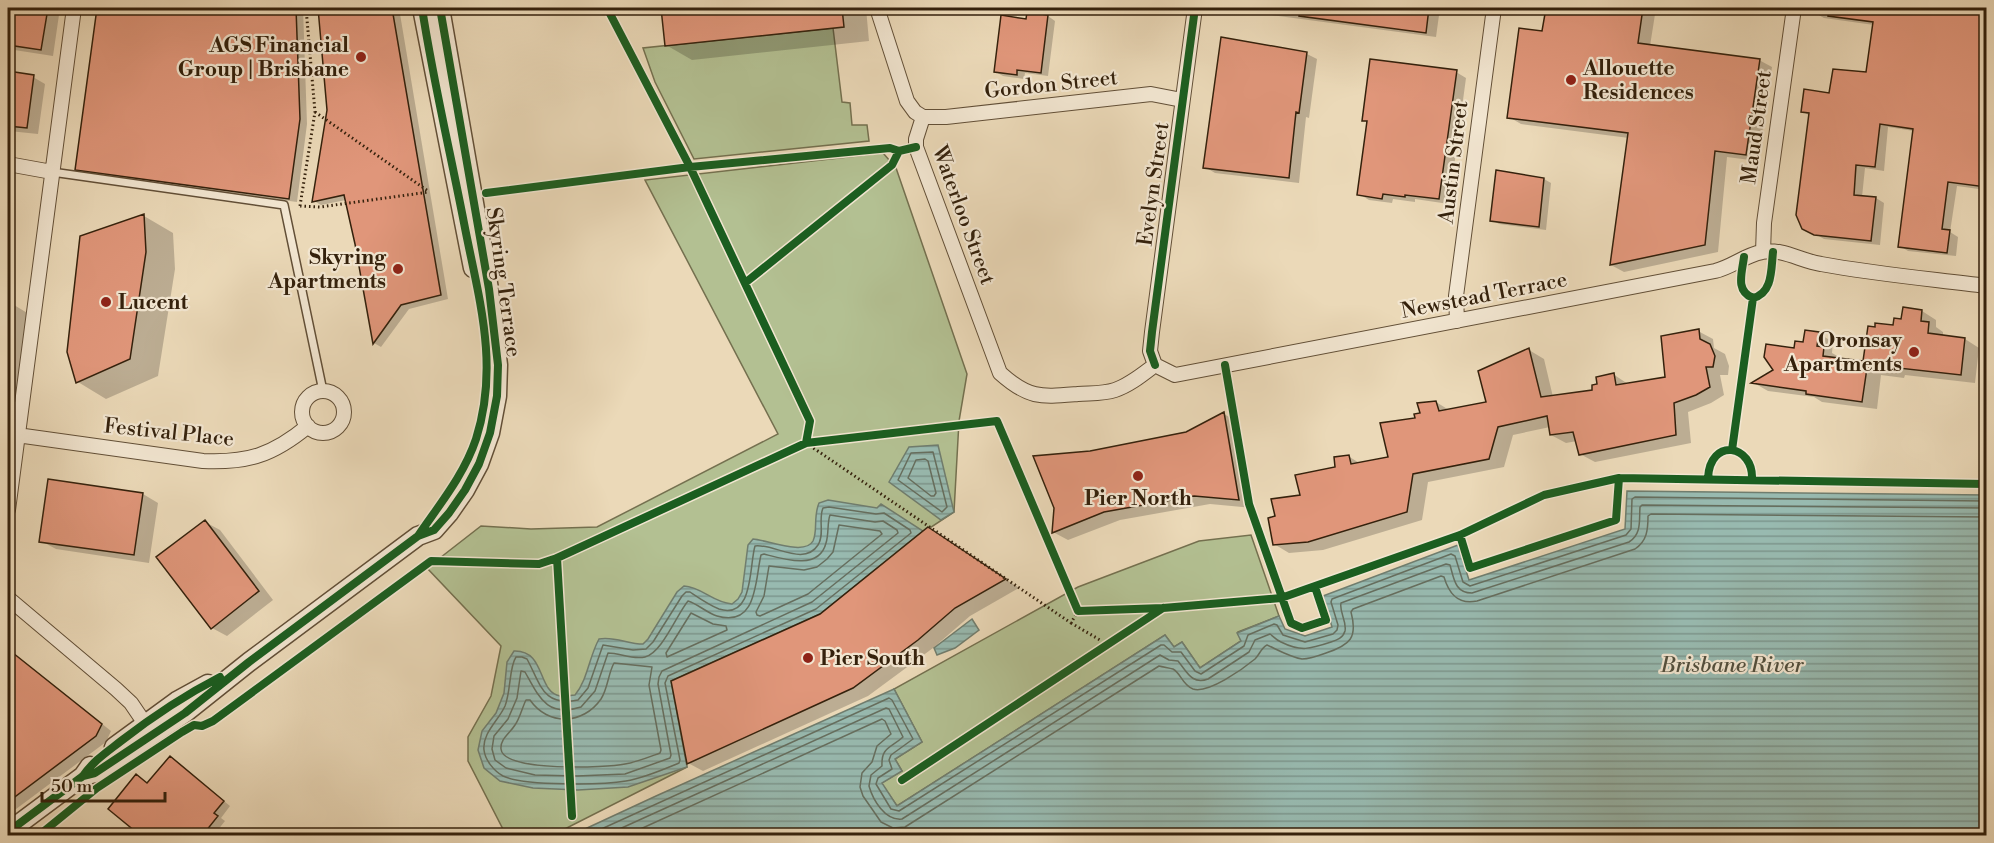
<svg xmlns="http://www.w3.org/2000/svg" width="1994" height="843" font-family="'Libre Bodoni',serif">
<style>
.park{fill:#b3c092;stroke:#74704f;stroke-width:1.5}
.water{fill:url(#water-rules);stroke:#707d6e;stroke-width:1.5}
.shadow{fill:#0003}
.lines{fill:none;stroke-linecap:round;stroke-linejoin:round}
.shore{stroke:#666e5e;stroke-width:1.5}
.building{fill:#e0967a;stroke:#34210c;stroke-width:1.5}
.service-casing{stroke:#624f37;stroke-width:10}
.minor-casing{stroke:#624f37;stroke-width:16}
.tertiary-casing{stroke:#624f37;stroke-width:21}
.path{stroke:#34210c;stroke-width:3;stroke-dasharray:1.5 3;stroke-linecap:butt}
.service{stroke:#f2e6d1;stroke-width:7}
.minor{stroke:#f2e6d1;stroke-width:14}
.tertiary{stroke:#f2e6d1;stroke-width:18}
.cycleway-casing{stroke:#f2e6d1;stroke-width:11}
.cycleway{stroke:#1b5e20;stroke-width:8}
.poi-dot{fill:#8f2418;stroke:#f2e6d1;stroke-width:2}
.labels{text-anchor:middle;stroke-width:4.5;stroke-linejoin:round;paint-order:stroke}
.poi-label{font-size:21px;font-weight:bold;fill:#34210c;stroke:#f2e6d1;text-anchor:end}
.street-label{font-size:21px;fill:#34210c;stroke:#f2e6d1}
.water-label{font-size:22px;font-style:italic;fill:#524f3d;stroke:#f2e6d1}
</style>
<defs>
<pattern id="water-rules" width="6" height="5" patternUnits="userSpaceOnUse" patternTransform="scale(1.5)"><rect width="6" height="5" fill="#98bab0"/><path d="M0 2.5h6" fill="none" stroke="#7d978e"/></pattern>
</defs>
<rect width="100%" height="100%" fill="#ebd9b8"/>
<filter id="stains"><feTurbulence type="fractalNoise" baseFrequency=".00333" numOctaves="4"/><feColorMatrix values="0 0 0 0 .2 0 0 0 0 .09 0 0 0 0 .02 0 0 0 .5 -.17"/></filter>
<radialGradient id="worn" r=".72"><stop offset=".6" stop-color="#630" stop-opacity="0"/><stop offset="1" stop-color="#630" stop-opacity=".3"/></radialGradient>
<path class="park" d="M833 28 842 102 850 103 852 125H867L869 141 694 159 655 82 643 48Z
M883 153 896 168 967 374 959 421 954 512 922 533 820 614 671 681 687 767 553 835H506L468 761V737L491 696 501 646 427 568 481 526 531 529 597 527 778 434 645 180Z
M1251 535 1279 616 1238 632 1241 641 1200 668 1182 642 1174 647 1165 635 897 806 881 783 902 771 895 759 922 742 894 689 1078 587 1199 541Z"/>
<path class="water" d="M938 445 954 512 941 520 889 482 909 447Z
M1627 491 1986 495V835H572L656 796 894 689 922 742 895 759 902 771 882 783 897 806 1165 635 1174 647 1182 642 1200 668 1241 641 1237 633 1279 616 1285 629 1305 636 1332 627 1323 596 1458 545 1469 580 1625 529Z
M828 500 877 508 881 504 923 531 820 614 671 681 687 767 628 787 578 790 533 788 500 781 484 768 478 750 482 731 496 713 504 693 507 662 514 651C546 650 537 692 560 696 564 697 570 695 575 695 588 679 589 657 599 639 614 636 628 644 643 644L648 639 677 592 684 586C702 587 712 602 732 604L738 599 742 592 748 545 753 539C767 540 805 556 813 541 818 531 813 517 819 503Z
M972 619 979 630 955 648 937 655 934 648Z"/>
<path class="shadow" d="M8 8H60L53 56 8 49Z
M99 8H303L307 124 297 202 84 173 77 169Z
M320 8H399L448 299 409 309 381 347 374 343 357 244 346 200 321 205 314 201 329 110Z
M663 8H866L869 41 692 60 666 45Z
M1261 8H1440L1436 37 1271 15 1261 9Z
M1547 8H1656L1650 46 1759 60 1772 67 1758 161 1727 157 1718 252 1624 272 1611 265 1629 138 1521 124 1509 117 1544 33Z
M1816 8H1986V190L1957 186 1950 232 1958 237 1956 256 1908 251 1900 246 1914 131 1888 127 1884 171 1865 168 1862 197 1876 198 1884 203 1880 245 1824 239 1803 227 1810 116 1802 111 1868 74 1874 25 1824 18 1815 13Z
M1048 16 1055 21 1048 76 1025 73 1024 79 1003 76 996 72 1028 20Z
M1307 54 1317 59 1309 118 1306 117 1299 183 1215 173 1205 167Z
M1456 72 1466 78 1449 204 1415 199V202L1393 199 1392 203 1369 200 1359 194 1369 123 1364 120Z
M8 73 33 77 45 84 38 134 9 131 8 140Z
M1544 179 1551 183 1546 230 1499 224 1492 220Z
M144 216 173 233 175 269 158 376 106 399 78 382Z
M8 304 14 305 39 320 29 402 8 400Z
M1922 311 1936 320V327L1943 332V336L1965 339 1979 348 1975 383 1905 375 1904 378 1881 375 1877 409 1822 402 1814 397 1768 391 1754 383 1775 371 1795 350 1818 333 1833 342 1832 353 1839 357 1838 360 1864 363 1894 327Z
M1698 331 1713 339 1714 348 1725 354 1729 366 1728 375H1720L1724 395 1711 403 1688 412 1691 443 1595 462 1580 454 1577 441 1566 443 1551 435 1550 427 1513 435 1504 467 1428 482 1422 520 1323 550 1289 553 1274 544 1302 496 1337 468 1348 456 1361 464 1389 458 1417 419 1436 402 1449 410 1487 404 1529 350 1544 359 1553 397 1594 392 1598 385 1613 374 1628 384 1666 378Z
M1224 414 1238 422 1253 508 1210 504 1120 520 1068 540 1053 532 1090 452 1187 434Z
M143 494 158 503 149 563 56 549 41 541Z
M205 522 220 530 273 600 227 636 212 628Z
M943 538 1019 588 970 616 933 648 868 696 703 771 688 763 821 615Z
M8 649 111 731 106 742 8 815V724L17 717 8 709Z
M171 758 230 806 221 818 225 821 213 836H154L144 781 149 784Z"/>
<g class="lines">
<path class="shore" d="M933 452 947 507 942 512 898 480 911 453Z
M916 460 925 459 928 461 936 493 934 496H931L908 478Z
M829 507 876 514 884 513 910 530 911 533 816 609 668 676 665 683 680 760 679 763C662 770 644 778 626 781 602 785 524 786 503 776 494 771 485 760 484 750 482 733 499 720 505 706 511 691 509 667 516 657H522L527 659C541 685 543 707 578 700L588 688 603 645 633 650 646 649 653 642 682 596 686 592H690C699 598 709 605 719 609 754 620 749 566 755 546 773 543 804 567 818 545 825 534 818 520 823 508Z
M830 515 875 522 883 521 897 530 898 533 812 602 662 671 659 677 658 684 671 755 670 758 625 774 577 776 535 775 506 768 495 760 492 749 494 736 508 719 517 698 521 671 525 672C539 697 547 718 581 707L595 691 608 653C620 653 632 660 645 657 662 653 677 614 688 601 698 604 707 613 717 616 758 628 755 579 761 555L764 554C783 559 819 571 826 543 829 534 827 523 830 515Z
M839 525 880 531 882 534 808 594 760 616 757 615 756 612 764 596 769 566 804 570 817 567 827 559 833 552Z
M691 613 713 624 726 626 727 630 667 657 666 653Z
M614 663 652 667 649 685 661 750 660 753C649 757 637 762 625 764 607 768 503 772 501 749 500 739 510 733 515 725 520 718 522 708 526 700H530C548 726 583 725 601 699 608 688 608 674 614 663Z
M586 836 889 698 892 700 913 739 891 755 889 760 892 769 878 778 876 784 891 809 899 811 1161 645H1164L1172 652H1181L1195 671 1201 674 1244 646 1248 635 1274 624 1277 625 1283 635 1305 642 1333 634 1337 630 1338 625 1331 602 1332 599 1451 554 1455 556 1463 582 1470 586 1626 535 1631 529 1632 499 1635 497 1986 501
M604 836 886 708 889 709 903 737C891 748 881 747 882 766L871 775 869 786C873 800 885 821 902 819L1160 655 1169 660 1178 661C1187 672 1192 685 1208 679L1249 652 1255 640 1270 634C1273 636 1276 640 1281 642 1301 652 1310 649 1331 642 1337 640 1343 638 1345 631 1347 621 1339 612 1341 603L1446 564 1450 565C1454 579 1455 593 1472 593L1629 542C1642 534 1639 520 1640 507L1642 505 1986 508
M625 836 882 719 885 721 891 734 877 746 872 762 862 773 860 787 863 796 881 822 893 828 905 827 1159 666C1163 667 1169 668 1173 669 1181 673 1182 685 1193 689 1208 694 1243 669 1255 659 1260 654 1261 648 1267 645 1278 650 1290 657 1302 659 1310 659 1318 656 1326 653 1350 645 1358 638 1351 612L1353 609 1441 576 1444 577C1449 594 1458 605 1477 601L1635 549C1647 541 1648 530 1648 516L1651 514 1986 517"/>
</g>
<path class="building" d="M8 8H48L41 50 8 45Z
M97 8H296L300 119 289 199 75 170Z
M318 8H392L441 295 401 305 373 344 355 244 344 195 312 202 327 110Z
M661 8H842L844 27 665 46Z
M1300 8H1429L1426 33 1299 16Z
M1546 8H1643L1638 43 1760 59 1746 155 1715 151 1705 245 1610 265 1628 133 1507 118 1519 28 1542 31Z
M1829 8H1948L1967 10V8H1986V187L1948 182 1942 229 1950 230 1947 253 1898 247 1913 129 1880 124 1875 167 1856 165 1854 195 1876 197 1871 241 1814 235 1802 229 1796 215 1809 113 1801 112 1804 89 1829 93 1833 69 1866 72 1873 22 1828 16Z
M1027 12 1048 15 1041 73 1017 70V75L994 72 1001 15 1026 19Z
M1221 37 1307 52 1299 113 1296 112 1289 178 1203 168Z
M1370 59 1457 70 1439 199 1405 195V197L1383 194 1382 199 1357 195 1367 121H1362Z
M8 71 34 75 27 128 8 126Z
M1496 170 1544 178 1539 227 1490 221Z
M144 214 146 252 130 359 76 383 67 352 80 236Z
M1903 307 1922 310 1921 321 1929 322 1928 333 1965 338 1961 375 1890 367V371L1867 368 1862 402 1806 394V391L1751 383 1773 370 1764 357 1766 344 1794 348 1795 341 1803 342 1805 330 1819 332 1817 346 1824 347 1823 356 1863 361 1868 326 1875 327V323L1893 325 1894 318 1901 319Z
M1699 329 1700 339 1710 344 1715 356 1713 367H1706L1710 387 1696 395 1674 403 1676 435 1579 455 1573 432 1550 435 1547 416 1498 427 1489 459 1413 474 1407 512 1308 542 1273 545 1268 518 1275 516 1271 499 1300 495 1295 475 1335 467 1334 457 1349 455 1351 464 1388 457 1380 423 1415 418 1414 414 1420 413 1417 403 1436 401 1439 411 1486 402 1478 371 1529 348 1541 397 1592 390V385L1597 384 1596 377 1614 373 1616 385 1665 377 1661 336Z
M1224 412 1239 500 1194 496 1104 512 1052 533 1054 508 1033 456 1090 451 1186 432Z
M48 479 143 493 134 555 39 542Z
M205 520 259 591 211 629 156 557Z
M928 527 1006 579 955 608 918 640 853 688 687 764 671 681 820 614Z
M8 649 102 724 96 736 8 802Z
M170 756 224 801 214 813 218 816 202 836H141L108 809 136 774 147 783Z"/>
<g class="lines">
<g class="service-casing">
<path id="service" d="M52 172 284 205 323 391"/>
</g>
<g class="minor-casing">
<path id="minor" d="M877 8 907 101 915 112 923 117
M923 117 916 139V147L1000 373C1029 399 1041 397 1078 394 1090 393 1103 394 1115 390 1130 385 1143 374 1155 365
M923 117H946L1151 94 1182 100
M8 164 52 172
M1763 252 1764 223 1794 8
M1457 321 1456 296 1494 8
M1155 365 1175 375 1715 271C1732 267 1745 255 1762 252 1782 248 1801 261 1821 264 1875 274 1931 279 1986 286
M1155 365 1150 351 1152 332 1195 8
M302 412a21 21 0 1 1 42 0a21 21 0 1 1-42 0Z
M17 435 203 461C248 463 273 455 308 426
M8 510 74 8
M8 598 116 689 131 703 150 731"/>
</g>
<g class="tertiary-casing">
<path id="tertiary" d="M422 8 473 268
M114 747 177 701 208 684
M83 776 95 773 185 713 249 662 418 536 434 530 449 513 465 490 479 464 490 433 497 396 498 365 489 289 440 8
M8 832 83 776 90 766"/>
</g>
<path class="path" d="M396 8V10L406 8
M315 112 428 191
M300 206 315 112 306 8
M300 206 320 207 429 192
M806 443 1071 623 1078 611
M1071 623 1100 640"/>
<use href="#service" class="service"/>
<use href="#minor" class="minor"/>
<use href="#tertiary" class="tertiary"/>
<g class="cycleway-casing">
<path id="cycleway" d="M607 8 690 167 810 421 806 443
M486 193 690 167 890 148 899 151
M1744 257C1742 273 1735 291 1753 298 1773 293 1771 269 1773 252
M745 283 892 165 899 151 916 147
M1155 365 1150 351 1152 332 1195 8
M1225 365 1249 504 1291 623 1302 628 1326 620 1315 587
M1732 450 1753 298
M1708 478C1710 437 1754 444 1752 480
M1460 535 1470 568 1616 520 1619 478
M418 536C439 505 464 475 476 439 500 364 478 296 464 223 450 151 433 80 422 8
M557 558 572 816
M83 776 95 773 185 713 249 662 418 536 434 530 449 513 465 490 479 464 490 433 497 396 498 365 489 289 440 8
M902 780 1163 608
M8 832 83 776C93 761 107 752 121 741 152 717 185 695 220 677
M38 836 97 788 182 732 194 725 202 726 213 721 431 561 539 564 557 558 806 443 997 421 1078 611 1163 608 1281 598 1460 535 1544 495 1619 478 1986 484"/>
</g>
<use href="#cycleway" class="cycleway"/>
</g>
<g class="poi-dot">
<circle cx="361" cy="57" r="6"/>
<circle cx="1571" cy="80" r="6"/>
<circle cx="398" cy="269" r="6"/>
<circle cx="106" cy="302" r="6"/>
<circle cx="1914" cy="352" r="6"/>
<circle cx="1138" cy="476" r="6"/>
<circle cx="808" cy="658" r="6"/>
</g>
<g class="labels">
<g class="poi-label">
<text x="349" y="52">AGS Financial<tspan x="349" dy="24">Group | Brisbane</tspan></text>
<text x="1583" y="75" text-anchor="start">Allouette<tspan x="1583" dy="24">Residences</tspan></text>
<text x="386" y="264">Skyring<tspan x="386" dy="24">Apartments</tspan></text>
<text x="118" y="309" text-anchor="start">Lucent</text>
<text x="1902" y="347">Oronsay<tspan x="1902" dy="24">Apartments</tspan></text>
<text x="1138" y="505" text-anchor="middle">Pier North</text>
<text x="820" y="665" text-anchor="start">Pier South</text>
</g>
<g class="street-label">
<text transform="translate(1051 84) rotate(-6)" y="7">Gordon Street</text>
<text transform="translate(1756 127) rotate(-82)" y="7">Maud Street</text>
<text transform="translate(1453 162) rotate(-83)" y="7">Austin Street</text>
<text transform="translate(1153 184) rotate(-82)" y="7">Evelyn Street</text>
<text transform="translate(964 215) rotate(70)" y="7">Waterloo Street</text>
<text transform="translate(504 282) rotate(82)" y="7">Skyring Terrace</text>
<text transform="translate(1484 295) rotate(-11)" y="7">Newstead Terrace</text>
<text transform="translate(169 432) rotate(6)" y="7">Festival Place</text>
</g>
<g class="water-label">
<text x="1732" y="672">Brisbane River</text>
</g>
</g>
<rect width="1994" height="843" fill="none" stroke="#ebd9b8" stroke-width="30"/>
<rect x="9" y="9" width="1976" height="825" fill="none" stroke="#34210c" stroke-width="3"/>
<rect x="15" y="15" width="1964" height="813" fill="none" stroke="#34210c" stroke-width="1.5"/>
<path d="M42 792v9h123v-9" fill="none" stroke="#34210c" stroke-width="3"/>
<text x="51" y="792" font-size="18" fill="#34210c" stroke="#f2e6d1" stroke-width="4.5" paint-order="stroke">50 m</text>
<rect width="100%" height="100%" filter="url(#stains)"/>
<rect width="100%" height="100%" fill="url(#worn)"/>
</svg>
